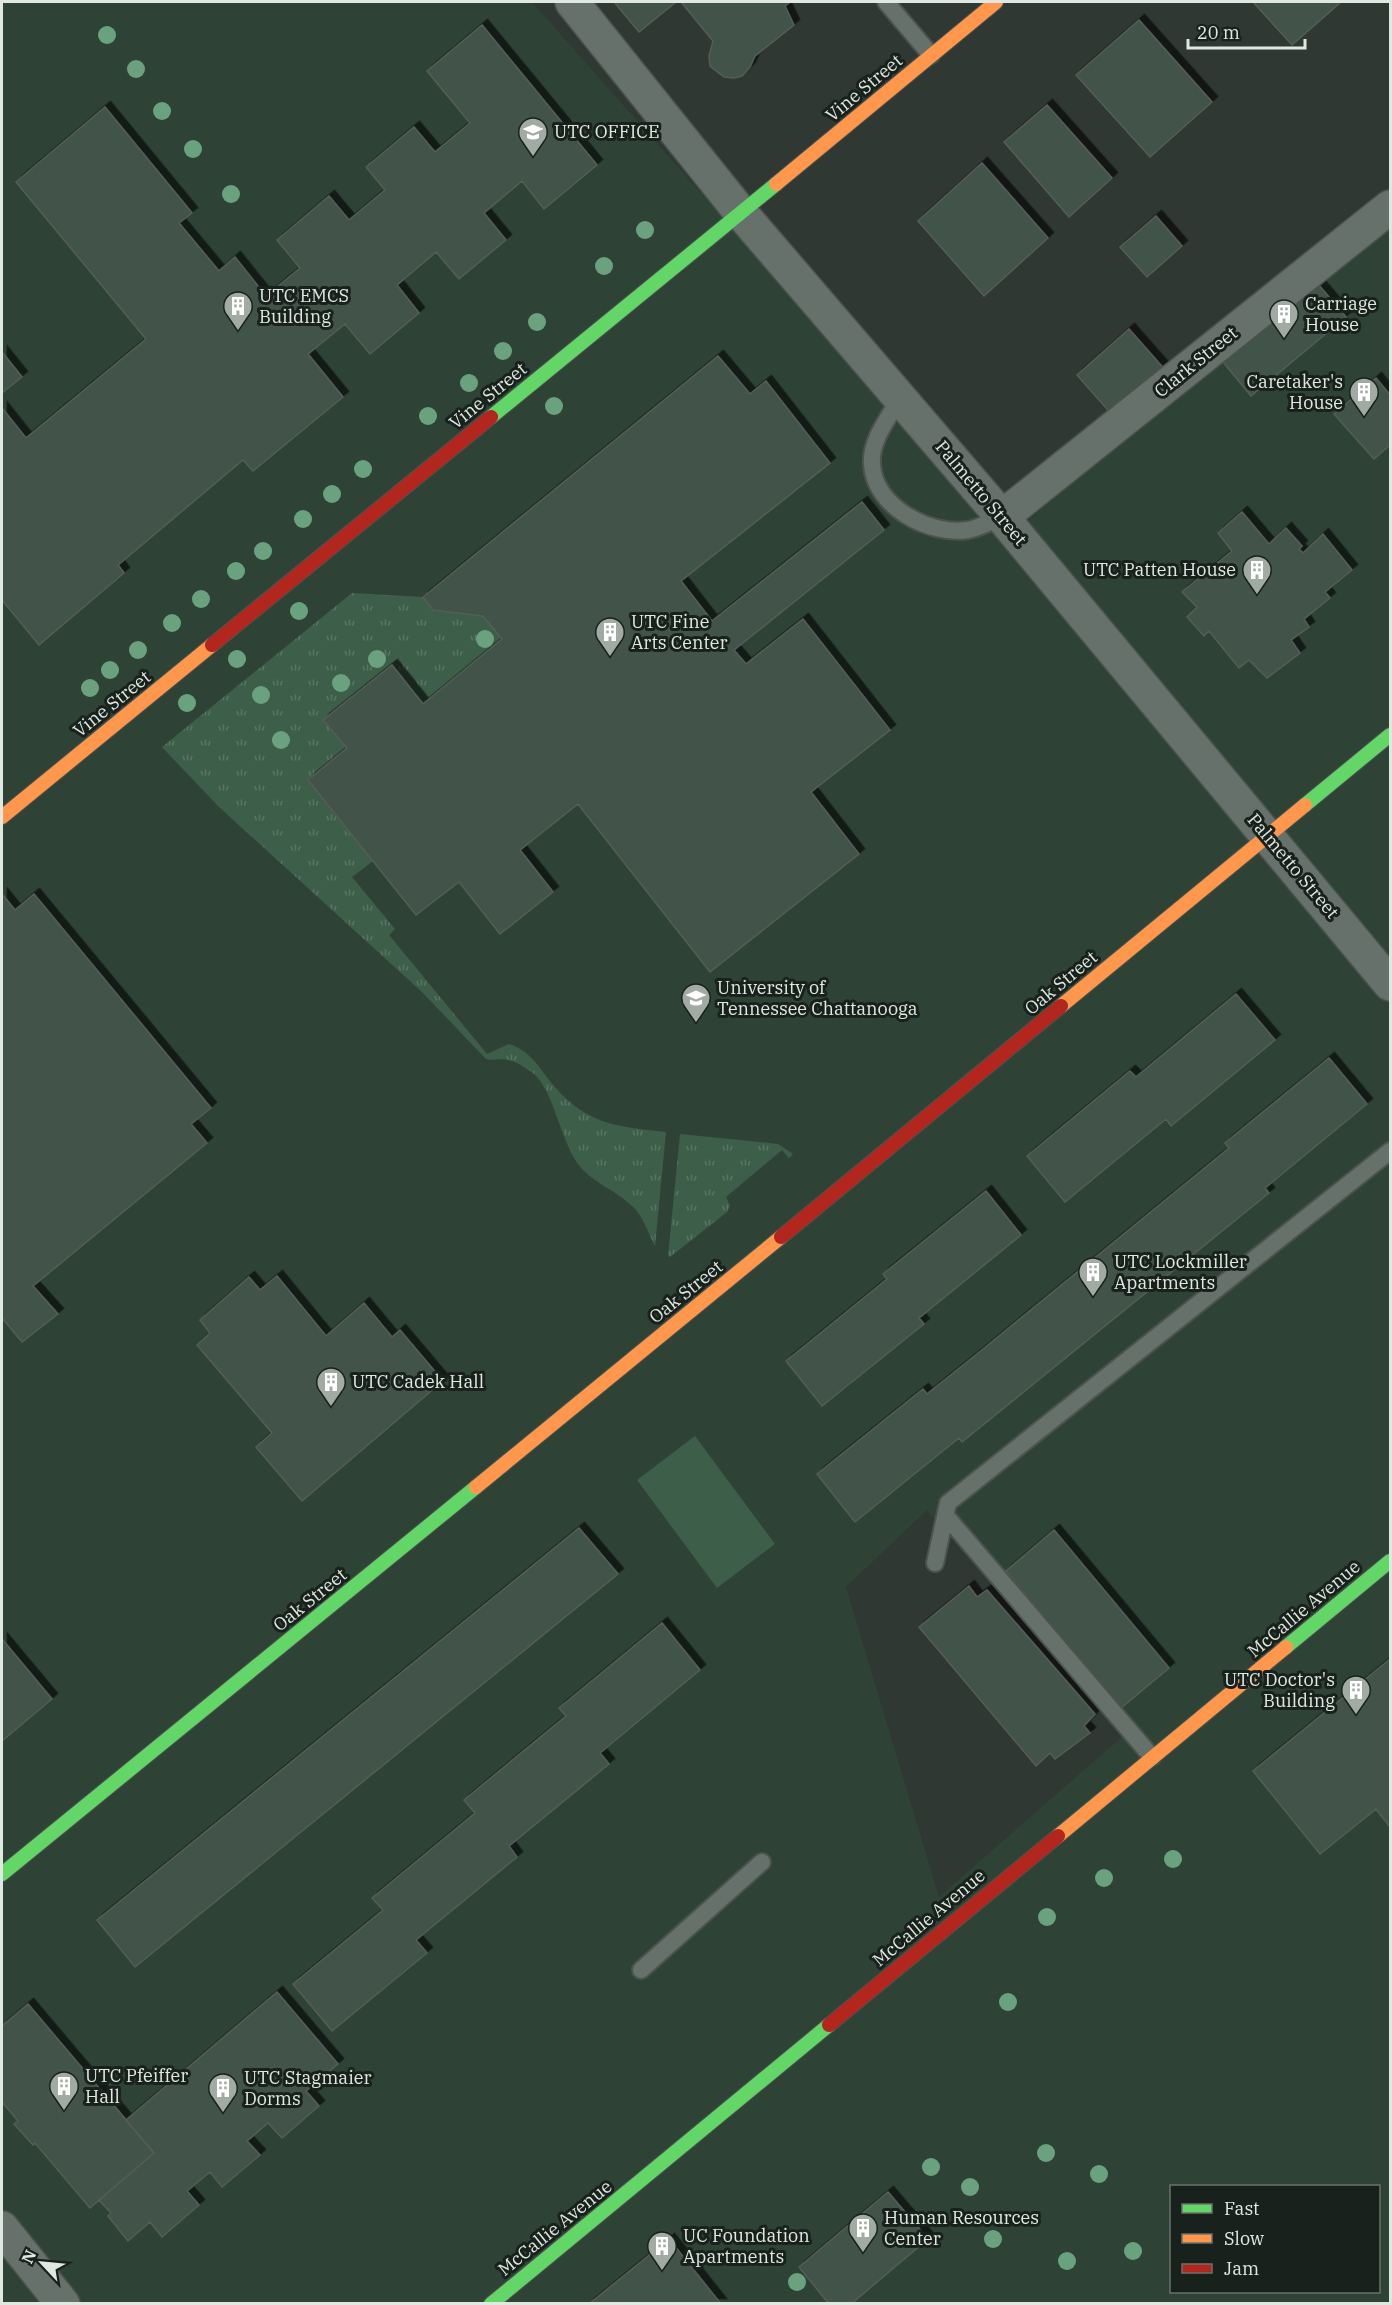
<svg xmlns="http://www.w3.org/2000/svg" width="1392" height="2305" font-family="'IBM Plex Serif',serif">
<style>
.built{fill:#2e4336;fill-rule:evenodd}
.grass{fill:url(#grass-tufts)}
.pitch{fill:#3d5e49}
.building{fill:#425249;stroke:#555d58;stroke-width:1.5;filter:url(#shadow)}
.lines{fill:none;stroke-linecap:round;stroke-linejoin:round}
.lane-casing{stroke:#4c534f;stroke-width:20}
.street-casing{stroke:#4c534f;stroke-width:36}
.fast-casing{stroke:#4c534f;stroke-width:16}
.slow-casing{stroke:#4c534f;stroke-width:16}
.jam-casing{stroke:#4c534f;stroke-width:16}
.lane{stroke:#67716b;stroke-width:16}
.street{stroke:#67716b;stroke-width:33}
.fast{stroke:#63d668;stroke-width:14}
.slow{stroke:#ff974d;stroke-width:14}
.jam{stroke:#b3261e;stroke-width:14}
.tree{fill:#6aa280}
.labels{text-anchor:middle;stroke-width:6;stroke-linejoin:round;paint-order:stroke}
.street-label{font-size:18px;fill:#dfe9e2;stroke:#19211c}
.poi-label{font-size:18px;fill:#dfe9e2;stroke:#19211c;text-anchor:start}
</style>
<defs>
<pattern id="grass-tufts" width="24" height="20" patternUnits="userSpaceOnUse" patternTransform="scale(1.5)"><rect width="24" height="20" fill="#3d5e49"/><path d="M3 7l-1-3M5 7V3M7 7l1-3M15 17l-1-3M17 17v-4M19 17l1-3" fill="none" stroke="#597563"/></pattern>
<filter id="shadow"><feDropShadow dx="5.5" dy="-5.5" stdDeviation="0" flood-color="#0009"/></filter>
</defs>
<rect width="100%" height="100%" fill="#2f3832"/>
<path class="built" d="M2 2H532L1007 539 1226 351 1390 215V2303L2 2304ZM927 1510 1124 1735 939 1897 846 1587ZM1172 2186H1378V2292H1172Z"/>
<path class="grass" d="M352 593 423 597 483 616 502 639 423 704 392 665 324 719 347 748 308 780 373 861 352 877 395 929 389 935 487 1054 509 1044C533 1052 539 1069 555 1087 587 1125 620 1127 666 1132L655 1246C649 1235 644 1219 636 1210 619 1191 593 1184 578 1164 560 1139 554 1091 533 1073 527 1069 516 1061 509 1060 501 1058 494 1061 486 1059L423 993 218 806 162 747Z
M680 1134 778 1144 793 1154 789 1158 782 1150 726 1197 730 1206 727 1212 670 1257 668 1256Z"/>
<path class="pitch" d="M695 1436 775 1544 717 1588 637 1480Z"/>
<path class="building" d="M614 2H676L639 32Z
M681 2H790L785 6 794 25 755 56 750 67 742 76 734 78 724 77 710 66 709 56 713 41Z
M1253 2H1341L1292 45Z
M1139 20 1212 102 1150 157 1076 75Z
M482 25 597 165 544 209 522 181 484 213 506 240 459 279 436 252 397 285 419 313 370 354 345 324 308 354 343 397 253 471 243 460 118 565 124 573 39 645 2 600V408L26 438 146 339 16 182 105 107 192 213 179 223 219 271 235 257 266 296 300 268 277 240 329 196 349 220 385 190 366 167 414 127 435 152 470 123 427 71Z
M1047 105 1112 178 1069 217 1004 142Z
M982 163 1048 238 984 296 918 221Z
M1156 216 1182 246 1147 277 1120 247Z
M1317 283 1346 317 1251 396 1223 362Z
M1129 329 1166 371 1114 417 1077 375Z
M2 352 22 377 2 393Z
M718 356 750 394 766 381 830 463 681 581 712 621 862 502 884 530 734 650 746 664 803 619 890 730 811 792 859 854 710 972 578 804 520 850 553 892 500 934 459 882 416 915 308 780 347 748 323 720 392 665 423 704 502 639 483 616 433 610 423 597Z
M1376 378 1390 395V445L1374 459 1334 414Z
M1242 512 1269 544 1286 528 1302 546 1299 549 1303 553 1323 534 1352 570 1325 592 1330 598 1304 619 1309 627 1291 640 1300 653 1267 678 1249 660 1239 668 1209 631 1204 636 1187 617 1197 607 1182 592 1232 551 1218 533Z
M2 894 15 910 34 894 211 1108 191 1124 207 1143 33 1286 58 1314 22 1342 2 1318Z
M1236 994 1275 1040 1171 1126 1166 1119 1065 1202 1027 1156 1130 1071 1136 1077Z
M1329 1058 1367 1104 1265 1188 1269 1193 962 1442 959 1438 855 1522 817 1474 923 1389 927 1394 977 1354 1229 1148 1225 1143Z
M986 1191 1021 1235 919 1318 924 1324 822 1406 786 1361 887 1279 883 1274Z
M277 1276 326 1336 364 1303 392 1337 400 1330 443 1381 302 1501 256 1447 272 1433 197 1345 210 1333 200 1320 249 1277 260 1290Z
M579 1528 618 1574 135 1967 97 1920Z
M1054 1530 1169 1668 1120 1709 1006 1571Z
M969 1586 977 1597 987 1590 1095 1714 1084 1726 1090 1733 1055 1759 1050 1753 1036 1766 919 1627Z
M662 1623 700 1670 600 1753 609 1764 509 1846 517 1857 416 1940 427 1953 332 2031 293 1984 383 1910 372 1898 475 1813 464 1800 566 1716 559 1708Z
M2 1639 52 1699 2 1741Z
M1390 1659V1827L1376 1809 1320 1854 1253 1771Z
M277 1992 338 2064 306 2091 319 2106 282 2138 268 2123 247 2141 260 2155 222 2187 210 2172 187 2191 199 2205 162 2237 150 2222 128 2241 108 2216 111 2213 99 2200 154 2153 126 2120Z
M28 2004 154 2153 90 2208 35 2143 33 2145 14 2124 18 2121 2 2102V2026Z
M888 2192 928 2239 851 2304H829L799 2267Z
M669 2239 721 2304H589Z"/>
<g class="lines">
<g class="lane-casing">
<path id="lane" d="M886 2 931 55
M900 398C889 417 870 441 872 464 874 507 930 536 968 530 979 528 992 521 1002 517
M946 1516 1152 1757
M935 1563 948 1503 1390 1151
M641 1970 762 1862"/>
</g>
<g class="street-casing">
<path id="street" d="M572 2 741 213 1002 517 1390 984
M1002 517 1390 207
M2 2228 63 2304"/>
</g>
<g class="fast-casing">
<path id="fast" d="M491 417 776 184
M1305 805 1390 735
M1286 1647 1390 1561
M2 1874 476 1487
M491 2304 829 2025"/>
</g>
<g class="slow-casing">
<path id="slow" d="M776 184 996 2
M2 817 212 645
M1061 1006 1305 805
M476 1487 781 1237
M1058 1836 1286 1647"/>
</g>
<g class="jam-casing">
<path id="jam" d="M212 645 491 417
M781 1237 1061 1006
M829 2025 1058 1836"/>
</g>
<use href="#lane" class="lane"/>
<use href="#street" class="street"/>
<use href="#fast" class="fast"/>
<use href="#slow" class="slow"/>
<use href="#jam" class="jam"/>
</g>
<g class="tree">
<circle cx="107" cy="35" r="9"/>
<circle cx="136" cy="69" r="9"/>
<circle cx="162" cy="111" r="9"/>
<circle cx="193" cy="149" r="9"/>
<circle cx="231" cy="194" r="9"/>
<circle cx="645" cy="230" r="9"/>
<circle cx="604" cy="266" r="9"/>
<circle cx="537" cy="322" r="9"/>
<circle cx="503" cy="351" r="9"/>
<circle cx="469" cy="383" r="9"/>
<circle cx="554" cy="406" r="9"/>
<circle cx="428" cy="416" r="9"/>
<circle cx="363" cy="469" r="9"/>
<circle cx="332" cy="494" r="9"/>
<circle cx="303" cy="519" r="9"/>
<circle cx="263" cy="551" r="9"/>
<circle cx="236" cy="571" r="9"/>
<circle cx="201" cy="599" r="9"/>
<circle cx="299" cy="611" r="9"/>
<circle cx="172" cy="623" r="9"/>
<circle cx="485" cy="639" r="9"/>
<circle cx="138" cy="650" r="9"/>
<circle cx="237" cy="659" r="9"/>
<circle cx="377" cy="659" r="9"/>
<circle cx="110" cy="670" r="9"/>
<circle cx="341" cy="683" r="9"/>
<circle cx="90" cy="688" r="9"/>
<circle cx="261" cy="695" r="9"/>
<circle cx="187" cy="703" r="9"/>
<circle cx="281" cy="740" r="9"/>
<circle cx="1173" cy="1859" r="9"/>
<circle cx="1104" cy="1878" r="9"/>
<circle cx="1047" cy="1917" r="9"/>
<circle cx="1008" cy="2002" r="9"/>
<circle cx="1046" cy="2153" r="9"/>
<circle cx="931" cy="2167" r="9"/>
<circle cx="1099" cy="2174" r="9"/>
<circle cx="970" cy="2187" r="9"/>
<circle cx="993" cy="2239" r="9"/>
<circle cx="1133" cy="2251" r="9"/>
<circle cx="1067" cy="2261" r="9"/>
<circle cx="797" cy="2282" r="9"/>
</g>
<defs>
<g id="university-pin" transform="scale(1.5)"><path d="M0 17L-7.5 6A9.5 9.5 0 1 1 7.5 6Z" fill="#a1aba4" stroke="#19211c"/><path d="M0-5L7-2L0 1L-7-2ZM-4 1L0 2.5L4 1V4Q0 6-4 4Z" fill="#fff"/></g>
<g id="building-pin" transform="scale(1.5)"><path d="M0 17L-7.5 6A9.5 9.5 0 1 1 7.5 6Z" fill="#a1aba4" stroke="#19211c"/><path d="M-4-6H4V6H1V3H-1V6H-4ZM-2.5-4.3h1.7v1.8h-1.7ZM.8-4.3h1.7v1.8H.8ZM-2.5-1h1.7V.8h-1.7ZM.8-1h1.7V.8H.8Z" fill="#fff"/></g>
</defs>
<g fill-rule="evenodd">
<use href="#university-pin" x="533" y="132"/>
<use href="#building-pin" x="238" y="306"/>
<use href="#building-pin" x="1284" y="314"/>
<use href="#building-pin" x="1364" y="392"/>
<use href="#building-pin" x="1257" y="570"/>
<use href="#building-pin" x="610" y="632"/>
<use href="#university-pin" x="696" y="998"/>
<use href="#building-pin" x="1093" y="1272"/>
<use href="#building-pin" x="331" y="1382"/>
<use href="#building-pin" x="1356" y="1690"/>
<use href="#building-pin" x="64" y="2086"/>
<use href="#building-pin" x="223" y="2088"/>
<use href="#building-pin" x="863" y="2228"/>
<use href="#building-pin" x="662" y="2246"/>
</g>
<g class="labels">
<g class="street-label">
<text transform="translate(864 88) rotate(-40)" y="6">Vine Street</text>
<text transform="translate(1196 362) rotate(-39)" y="6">Clark Street</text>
<text transform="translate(488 396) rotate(-39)" y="6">Vine Street</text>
<text transform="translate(981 493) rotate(50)" y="6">Palmetto Street</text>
<text transform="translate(112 704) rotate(-39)" y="6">Vine Street</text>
<text transform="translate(1293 866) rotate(50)" y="6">Palmetto Street</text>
<text transform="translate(1061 983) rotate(-40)" y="6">Oak Street</text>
<text transform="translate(686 1292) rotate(-39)" y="6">Oak Street</text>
<text transform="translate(310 1600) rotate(-39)" y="6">Oak Street</text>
<text transform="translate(1304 1609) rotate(-40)" y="6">McCallie Avenue</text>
<text transform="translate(929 1918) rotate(-40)" y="6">McCallie Avenue</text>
<text transform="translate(555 2228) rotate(-39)" y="6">McCallie Avenue</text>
</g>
<g class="poi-label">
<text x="554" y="138">UTC OFFICE</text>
<text x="259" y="302">UTC EMCS<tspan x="259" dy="21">Building</tspan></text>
<text x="1305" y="310">Carriage<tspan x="1305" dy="21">House</tspan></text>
<text x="1343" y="388" text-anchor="end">Caretaker's<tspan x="1343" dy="21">House</tspan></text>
<text x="1236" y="576" text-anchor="end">UTC Patten House</text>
<text x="631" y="628">UTC Fine<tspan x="631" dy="21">Arts Center</tspan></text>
<text x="717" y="994">University of<tspan x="717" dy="21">Tennessee Chattanooga</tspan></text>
<text x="1114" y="1268">UTC Lockmiller<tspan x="1114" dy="21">Apartments</tspan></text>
<text x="352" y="1388">UTC Cadek Hall</text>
<text x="1335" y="1686" text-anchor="end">UTC Doctor's<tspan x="1335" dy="21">Building</tspan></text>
<text x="85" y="2082">UTC Pfeiffer<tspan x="85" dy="21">Hall</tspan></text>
<text x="244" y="2084">UTC Stagmaier<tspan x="244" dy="21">Dorms</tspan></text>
<text x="884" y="2224">Human Resources<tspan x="884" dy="21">Center</tspan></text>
<text x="683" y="2242">UC Foundation<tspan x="683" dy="21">Apartments</tspan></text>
</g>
</g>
<rect width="1392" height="2305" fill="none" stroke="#dfe9e2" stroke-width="6"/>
<rect x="1170" y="2185" width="210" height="108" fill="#19211c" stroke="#68716b" stroke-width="1.5"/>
<rect x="1182" y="2204" width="30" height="9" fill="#63d668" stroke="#68716b" stroke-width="1.5"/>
<text x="1224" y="2215" font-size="18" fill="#dfe9e2">Fast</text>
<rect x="1182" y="2234" width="30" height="9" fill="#ff974d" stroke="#68716b" stroke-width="1.5"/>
<text x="1224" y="2245" font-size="18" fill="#dfe9e2">Slow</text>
<rect x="1182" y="2264" width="30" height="9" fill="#b3261e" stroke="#68716b" stroke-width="1.5"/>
<text x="1224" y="2275" font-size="18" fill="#dfe9e2">Jam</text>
<g transform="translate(42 2263) rotate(296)" stroke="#19211c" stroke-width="4.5" paint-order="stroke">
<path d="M0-4.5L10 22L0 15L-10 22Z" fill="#dfe9e2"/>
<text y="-9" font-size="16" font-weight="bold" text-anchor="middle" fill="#dfe9e2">N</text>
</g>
<path d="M1188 39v9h117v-9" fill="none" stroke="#dfe9e2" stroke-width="3"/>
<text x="1197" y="39" font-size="18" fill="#dfe9e2" stroke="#19211c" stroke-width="4.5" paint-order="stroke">20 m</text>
</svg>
